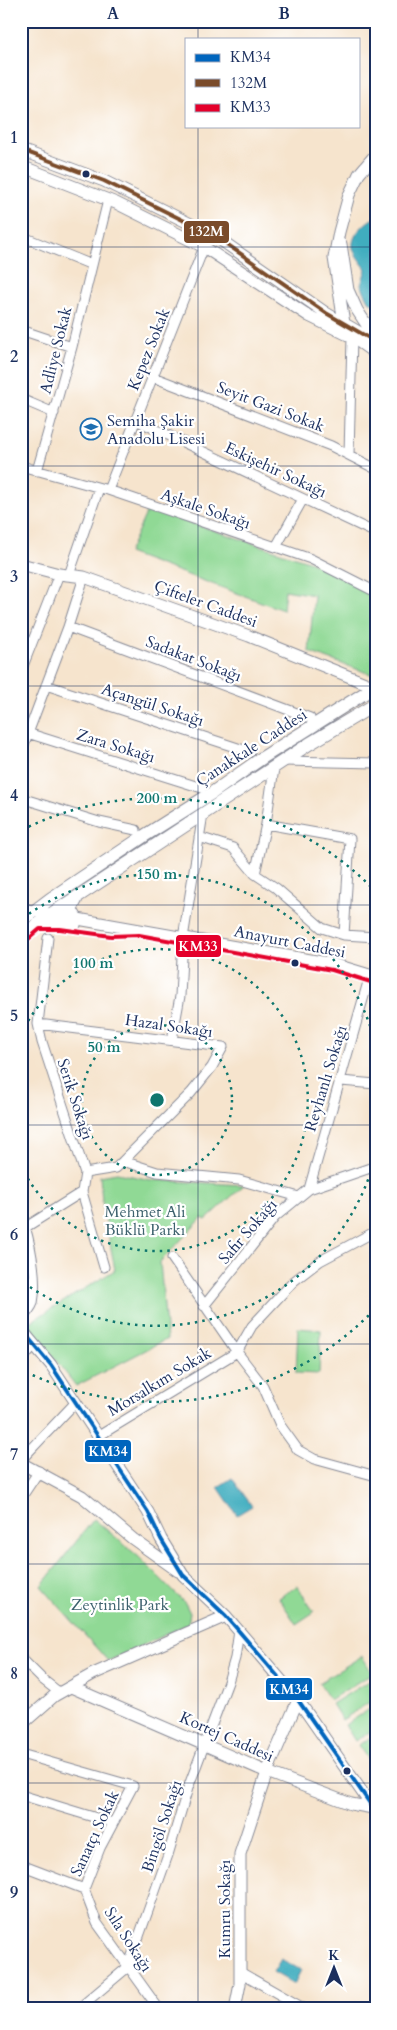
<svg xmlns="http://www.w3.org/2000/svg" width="397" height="2030" font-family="Cardo,serif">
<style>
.green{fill:#90d995;stroke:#56847a}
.water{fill:#40adbf;stroke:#2e6e8e}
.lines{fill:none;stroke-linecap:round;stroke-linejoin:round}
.minor-casing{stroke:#888a96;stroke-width:11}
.tertiary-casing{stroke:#888a96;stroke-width:13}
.secondary-casing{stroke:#888a96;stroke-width:14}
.minor{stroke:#fff;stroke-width:9}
.tertiary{stroke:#fff;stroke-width:11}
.secondary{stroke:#fff;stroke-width:12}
.bus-1-casing{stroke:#fff;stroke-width:8}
.bus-2-casing{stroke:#fff;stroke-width:8}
.bus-3-casing{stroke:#fff;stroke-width:8}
.bus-1{stroke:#0065bd;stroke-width:4}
.bus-2{stroke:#7a4b2a;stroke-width:4}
.bus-3{stroke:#e4002b;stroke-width:4}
.grid{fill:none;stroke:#1b2f5e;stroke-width:1;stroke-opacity:0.55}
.ring{fill:none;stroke:#0f766e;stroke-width:2.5;stroke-dasharray:2.5 5}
.bus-dot{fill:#1b2f5e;stroke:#fff;stroke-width:2}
.labels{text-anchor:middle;stroke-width:4.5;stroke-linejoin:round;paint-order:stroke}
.street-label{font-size:16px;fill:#1b2f5e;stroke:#fff}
.poi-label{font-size:16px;fill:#1b2f5e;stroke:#fff;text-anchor:start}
.park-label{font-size:16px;fill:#3e626e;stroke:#fff}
.centre{fill:#0f766e;stroke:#fff;stroke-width:2.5}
.ring-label{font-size:15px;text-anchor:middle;font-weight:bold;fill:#0f766e;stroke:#fff;stroke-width:4.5;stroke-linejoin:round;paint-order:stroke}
.line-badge{stroke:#fff;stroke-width:2}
.badge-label{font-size:14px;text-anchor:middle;font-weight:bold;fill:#fff}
.neatline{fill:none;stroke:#1b2f5e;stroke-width:2}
.grid-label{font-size:16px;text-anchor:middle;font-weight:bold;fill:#1b2f5e}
</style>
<rect width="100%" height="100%" fill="#fff"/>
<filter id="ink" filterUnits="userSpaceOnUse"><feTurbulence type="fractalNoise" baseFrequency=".02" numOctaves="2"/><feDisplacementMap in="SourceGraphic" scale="10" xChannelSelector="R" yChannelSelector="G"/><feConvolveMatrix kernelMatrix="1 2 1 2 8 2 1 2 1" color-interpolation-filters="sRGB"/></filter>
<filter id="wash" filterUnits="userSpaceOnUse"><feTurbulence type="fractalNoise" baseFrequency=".0096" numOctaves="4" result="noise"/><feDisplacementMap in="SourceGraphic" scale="20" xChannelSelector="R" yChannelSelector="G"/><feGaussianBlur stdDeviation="1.12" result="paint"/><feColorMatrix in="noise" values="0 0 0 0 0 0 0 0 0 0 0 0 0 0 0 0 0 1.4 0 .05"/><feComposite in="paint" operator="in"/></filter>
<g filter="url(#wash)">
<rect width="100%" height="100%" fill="#f6e4cd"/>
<path class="green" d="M148 509 311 562 376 595V676L309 652 314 595 285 590 283 610 128 553Z
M117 1173 151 1180 244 1185 206 1220 202 1218 160 1262 167 1339 76 1386 27 1324 115 1270 102 1201 100 1176Z
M298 1328 321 1330 319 1374 296 1373Z
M94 1519 139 1557 185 1603 190 1613 188 1624 108 1661 41 1586Z
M297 1586 314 1612 296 1624 279 1598Z
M362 1656 372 1673 330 1700 319 1683Z
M375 1677 376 1698 342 1720 332 1704Z
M376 1705V1728L355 1741 345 1725Z
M376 1734V1756L369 1761 358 1745Z"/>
<path class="water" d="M376 217V306L369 301 361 285 366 269C362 263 354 254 353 248 351 235 365 222 376 217Z
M232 1478 252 1506 237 1515 218 1487Z
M281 1959 301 1970 294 1984 273 1972Z"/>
</g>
<g filter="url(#ink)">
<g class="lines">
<g class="minor-casing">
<path id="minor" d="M21 236 92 265
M21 330 72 347
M153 377 331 446 376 469
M21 399 54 413
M136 420 376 533
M349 454 352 337
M21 466 108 490 311 559 376 592
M37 471 72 347 108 200
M108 490 204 247
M276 547 303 499
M69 575 99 488
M68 627 310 718
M21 671 59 574
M46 685 250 752
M21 731 202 788
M21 752 68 627 84 577
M284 761 376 763
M21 798 99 822 136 830
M266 824 350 839 344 935
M199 837 233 848 255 874 276 888 322 928 344 935 376 937
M255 874 266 824 274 768
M48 938 38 1024 42 1042 85 1173 82 1192 104 1267
M38 1024 223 1047 212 1067 191 1093 116 1168 85 1173
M172 1040 180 996 183 938 203 814
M341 1081 376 1084
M123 1161 157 1172 239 1180 299 1197
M309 1189 370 975
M21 1215C30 1239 38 1278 33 1303 31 1309 25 1315 21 1319
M26 1227 82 1192
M172 1258 237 1352 263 1386 280 1425 298 1450 314 1459 376 1476
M204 1306 275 1217 309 1189 376 1166
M21 1361 34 1345
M97 1437 237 1352 252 1326 294 1281 320 1261 376 1231
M21 1460 75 1403
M21 1498 39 1471
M21 1658 42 1679 60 1693
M21 1754 133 1786 100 1848 84 1889
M21 1795 113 1823
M21 1865 84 1889 97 1923 159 2009
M240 1972 305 2009
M78 2009 128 1967 168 1855 188 1788 228 1682 235 1658 239 1631"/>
</g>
<g class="tertiary-casing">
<path id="tertiary" d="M21 150 104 181 215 236 326 313 376 342
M21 166 116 203 204 247 309 316 352 337 376 354
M341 244 348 290 357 310 376 339
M346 327 344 323 334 258 339 232 349 195 359 174 376 154
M21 564 59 574 84 577 249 636 375 687
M21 909 333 964 376 977
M38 923 75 925
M21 1329 51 1365 148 1512 161 1539 183 1575 226 1616 298 1700 376 1812
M21 1463 82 1496 133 1539 178 1571
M71 1687 267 1772 351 1804 373 1808
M21 1725 54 1696 93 1674 226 1616
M235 2009 240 1984V1854L267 1772 298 1700"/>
</g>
<g class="secondary-casing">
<path id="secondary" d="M76 900 71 909 76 918
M21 921 50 899 144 836 212 793 262 758 376 686
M21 937 51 914 309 744 376 704"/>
</g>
<use href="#minor" class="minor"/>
<use href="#tertiary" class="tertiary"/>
<use href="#secondary" class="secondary"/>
<g class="bus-1-casing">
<path id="bus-1" d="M21 1329 51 1365 148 1512 161 1539 183 1575 226 1616 298 1700 376 1812"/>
</g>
<g class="bus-2-casing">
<path id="bus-2" d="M21 150 104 181 215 236 326 313 376 342"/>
</g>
<g class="bus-3-casing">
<path id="bus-3" d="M25 942 40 929H60L111 936 139 935 332 970 374 983"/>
</g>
<use href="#bus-1" class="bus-1"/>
<use href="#bus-2" class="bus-2"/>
<use href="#bus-3" class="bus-3"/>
</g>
</g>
<path class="grid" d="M198 21V39M198 126V2009M21 247H376M21 466H376M21 686H376M21 905H376M21 1125H376M21 1344H376M21 1564H376M21 1783H376"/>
<g class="ring">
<circle cx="157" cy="1100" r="75"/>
<path d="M21 1034A151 151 0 1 1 21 1166"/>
<path d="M375 1158A226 226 0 0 1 23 1282M23 918A226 226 0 0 1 375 1042"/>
<path d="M374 1310A302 302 0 0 1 22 1370M22 830A302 302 0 0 1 374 890"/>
</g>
<defs>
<g id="school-ring" transform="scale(1.125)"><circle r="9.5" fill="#fff" stroke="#1f6fb2" stroke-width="1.5"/><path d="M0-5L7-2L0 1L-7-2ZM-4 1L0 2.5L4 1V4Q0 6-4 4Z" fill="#1f6fb2"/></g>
</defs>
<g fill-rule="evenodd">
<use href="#school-ring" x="91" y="429"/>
</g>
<g class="bus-dot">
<circle cx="86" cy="174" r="4.5"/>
<circle cx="295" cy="963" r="4.5"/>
<circle cx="347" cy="1771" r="4.5"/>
</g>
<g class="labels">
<g class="street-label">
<text transform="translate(148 349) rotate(-68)" y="6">Kepez Sokak</text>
<text transform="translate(55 350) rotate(-76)" y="6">Adliye Sokak</text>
<text transform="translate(271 406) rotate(21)" y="6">Seyit Gazi Sokak</text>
<text transform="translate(276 469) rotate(25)" y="6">Eskişehir Sokağı</text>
<text transform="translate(206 508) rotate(19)" y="6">Aşkale Sokağı</text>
<text transform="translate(206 603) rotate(20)" y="6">Çifteler Caddesi</text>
<text transform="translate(194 658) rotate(21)" y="6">Sadakat Sokağı</text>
<text transform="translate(153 704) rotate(18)" y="6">Açangül Sokağı</text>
<text transform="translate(116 745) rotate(17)" y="6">Zara Sokağı</text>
<text transform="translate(251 747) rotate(-33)" y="6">Çanakkale Caddesi</text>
<text transform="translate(290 941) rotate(11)" y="6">Anayurt Caddesi</text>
<text transform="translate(169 1025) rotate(8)" y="6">Hazal Sokağı</text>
<text transform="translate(325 1078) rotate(-73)" y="6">Reyhanlı Sokağı</text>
<text transform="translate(76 1099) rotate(72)" y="6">Serik Sokağı</text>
<text transform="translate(247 1231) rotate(-49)" y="6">Safir Sokağı</text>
<text transform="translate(159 1381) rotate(-31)" y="6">Morsalkım Sokak</text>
<text transform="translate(227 1736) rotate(24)" y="6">Kortej Caddesi</text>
<text transform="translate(161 1826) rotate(-72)" y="6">Bingöl Sokağı</text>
<text transform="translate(94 1833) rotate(-65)" y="6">Sanatçı Sokak</text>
<text transform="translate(224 1909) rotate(-90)" y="6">Kumru Sokağı</text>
<text transform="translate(129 1939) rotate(57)" y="6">Sıla Sokağı</text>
</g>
<g class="poi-label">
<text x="107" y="426">Semiha Şakir<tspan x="107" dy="18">Anadolu Lisesi</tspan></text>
</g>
<g class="park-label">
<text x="145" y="1217">Mehmet Ali<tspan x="145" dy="18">Büklü Parkı</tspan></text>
<text x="120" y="1610">Zeytinlik Park</text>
</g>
</g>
<circle cx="157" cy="1100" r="8" class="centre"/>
<g class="ring-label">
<text x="157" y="803">200 m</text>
<text x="157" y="879">150 m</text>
<text x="93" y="968">100 m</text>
<text x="104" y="1052">50 m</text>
</g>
<g class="line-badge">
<rect x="183" y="220" width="47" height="24" rx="5" fill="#7a4b2a"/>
<rect x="175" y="934" width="47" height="24" rx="5" fill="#e4002b"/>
<rect x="84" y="1439" width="48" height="24" rx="5" fill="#0065bd"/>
<rect x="265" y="1677" width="48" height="24" rx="5" fill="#0065bd"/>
</g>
<g class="badge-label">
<text x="206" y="236">132M</text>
<text x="198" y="951">KM33</text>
<text x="108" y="1456">KM34</text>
<text x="289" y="1694">KM34</text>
</g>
<rect width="397" height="2030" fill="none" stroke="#fff" stroke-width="55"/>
<rect x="185" y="38" width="175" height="90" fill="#ffffff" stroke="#a4acbf"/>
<rect x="195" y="54" width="25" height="8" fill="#0065bd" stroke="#a4acbf"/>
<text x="230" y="62" font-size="15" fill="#1b2f5e">KM34</text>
<rect x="195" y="79" width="25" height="8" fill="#7a4b2a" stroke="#a4acbf"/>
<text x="230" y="88" font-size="15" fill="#1b2f5e">132M</text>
<rect x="195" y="104" width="25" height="8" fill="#e4002b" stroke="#a4acbf"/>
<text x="230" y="112" font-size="15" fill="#1b2f5e">KM33</text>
<g transform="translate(334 1968)" stroke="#ffffff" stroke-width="4" paint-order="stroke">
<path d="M0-4L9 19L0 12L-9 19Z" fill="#1b2f5e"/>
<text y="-8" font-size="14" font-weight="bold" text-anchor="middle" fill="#1b2f5e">K</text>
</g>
<rect x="28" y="28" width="342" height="1974" class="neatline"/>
<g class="grid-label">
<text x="113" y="19">A</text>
<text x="284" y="19">B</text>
<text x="14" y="143">1</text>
<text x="14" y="362">2</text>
<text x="14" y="582">3</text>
<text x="14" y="801">4</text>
<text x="14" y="1021">5</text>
<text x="14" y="1240">6</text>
<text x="14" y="1460">7</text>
<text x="14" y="1679">8</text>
<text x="14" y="1898">9</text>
</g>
</svg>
